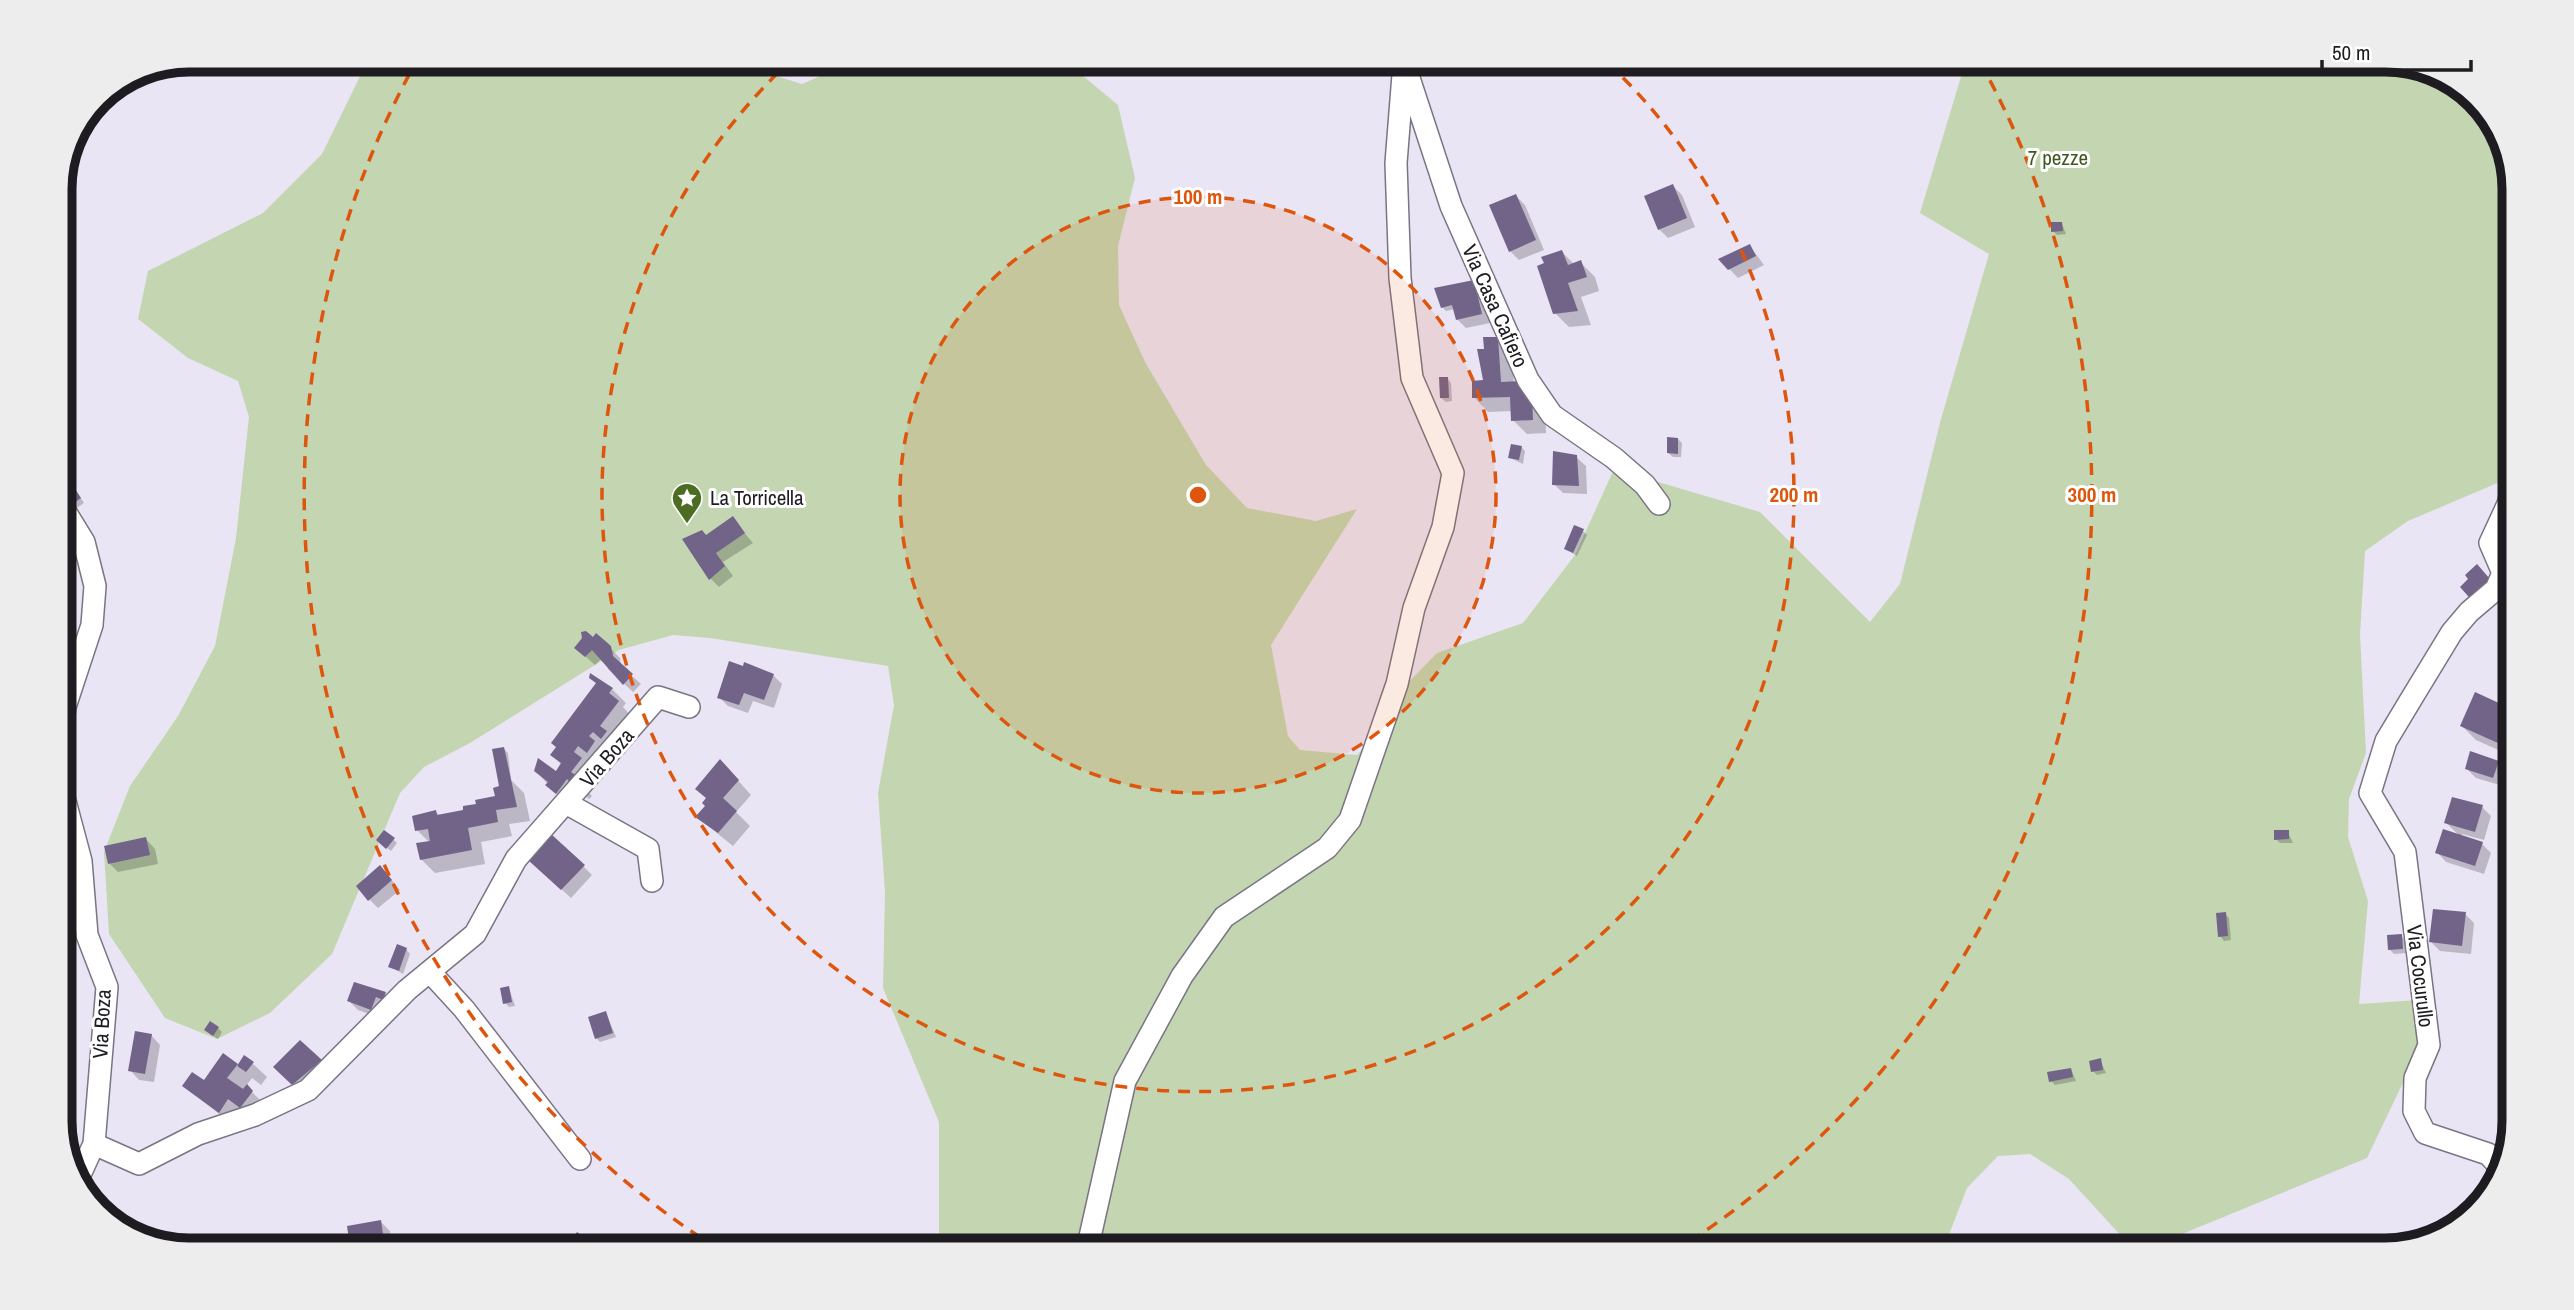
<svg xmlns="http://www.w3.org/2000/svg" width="2574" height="1310" font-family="'Archivo Narrow',sans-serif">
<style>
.green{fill:#c3d6b1}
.shadow{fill:#0003}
.building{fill:#726388}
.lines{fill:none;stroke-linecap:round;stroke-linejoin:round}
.minor-casing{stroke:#7a7483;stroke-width:24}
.minor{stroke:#fff;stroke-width:21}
.ring{fill:none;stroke:#de560d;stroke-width:3.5;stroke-dasharray:12 9}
.labels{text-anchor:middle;stroke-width:6;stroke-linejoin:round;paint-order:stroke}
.park-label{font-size:21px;fill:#3e581d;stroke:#fff}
.street-label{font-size:21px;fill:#1e1c21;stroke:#fff}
.poi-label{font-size:21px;fill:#1e1c21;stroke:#fff;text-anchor:start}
.rim{fill:none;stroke:#1e1c21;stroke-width:9}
.centre{fill:#de560d;stroke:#fff;stroke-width:3.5}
.ring-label{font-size:21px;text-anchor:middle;font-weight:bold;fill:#de560d;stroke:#fff;stroke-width:6;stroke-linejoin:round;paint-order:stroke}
</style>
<rect width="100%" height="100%" fill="#eae5f5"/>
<path class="green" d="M368 60H741L753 69 802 84 843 66 844 60H1064L1118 105 1135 178 1118 246 1119 305 1145 362 1206 465 1247 508 1316 521 1357 509 1271 645 1288 736 1300 750 1357 755 1381 729 1398 693 1437 653 1523 623 1575 555 1614 469 1760 512 1870 622 1900 584 1941 419 1989 254 1920 213 1966 60H2386L2442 73 2493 116 2514 180V476L2408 521 2365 551 2360 634 2366 753 2349 799 2348 837 2368 901 2359 1004 2418 1000 2421 1045 2367 1158 2143 1250H2134L2069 1179 2030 1154 1998 1156 1967 1188 1943 1250H939V1122L883 988 885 892 878 793 894 705 888 666 710 638 673 635 619 650 470 743 424 767 400 793 332 954 270 1013 217 1039 165 1018 109 934 104 852 130 786 178 716 215 646 236 538 249 417 238 381 188 358 138 319 148 271 263 213 322 154Z"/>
<path class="shadow" d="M1673 186 1682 195 1695 227 1668 238 1659 229Z
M1516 196 1525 205 1544 250 1519 260 1510 251Z
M2062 224 2066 234 2057 235 2053 231Z
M1750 246 1764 265 1738 278 1721 260Z
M1562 252 1575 265 1580 262 1595 277 1599 291 1581 297 1591 325 1569 327 1555 313Z
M1473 282 1482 291 1490 323 1466 328 1457 319 1455 309 1446 311 1442 307 1436 289Z
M1497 338 1511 353 1514 383H1522L1545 411 1546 433 1527 434 1513 420V411L1488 412 1474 397 1485 382V350Z
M1447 378 1451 383 1452 401 1446 402 1441 398Z
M1678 439 1682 443 1681 457H1673L1668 453Z
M1521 447 1525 451 1523 464 1510 458Z
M1576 457 1586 466 1587 494 1563 493 1554 484Z
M77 492 84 503 72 511 61 496Z
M732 518 753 543 723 562 733 576 719 587 710 578 707 537Z
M1583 531 1587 535 1577 556 1566 549Z
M593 640 610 648 620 658 621 666 641 684 633 692 608 669V663L602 658 595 665 585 656Z
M745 668 773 675 782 684 774 708 753 701 748 713 728 706 719 697Z
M612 689 626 703 623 707 631 716 584 787 592 796 589 799 582 792 561 799 536 771 556 773 562 765 552 755Z
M2476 694 2514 712V757L2476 740 2462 726Z
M504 749 508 753 511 780 524 793 530 821 509 824 512 836 481 842 485 864 435 873 421 859 430 843 417 830 436 812 440 816 465 812 497 797 501 788Z
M2498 762 2507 771 2503 786 2476 778 2467 769Z
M734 776 751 795 736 812 750 826 733 846 697 817Z
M2482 807 2491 816 2484 840 2462 834 2461 837 2482 844 2491 853 2484 874 2446 862 2437 852 2460 836 2446 823Z
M2288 832 2293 843H2280L2276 839Z
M146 839 155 849 158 864 118 872 109 863Z
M393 839 397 843 391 851 382 844Z
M583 866 592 875 571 898 539 869Z
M389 877 400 890 378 908 369 899Z
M2225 914 2229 918 2231 940 2224 941 2220 936Z
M2465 914 2474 923 2471 954 2440 951 2431 942Z
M2401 936 2405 940 2406 953 2394 954 2390 950Z
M406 949 410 954 403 974 390 966Z
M509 988 515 1006 509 1007 505 1003Z
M385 994 394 1003 380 1018 358 1010 349 1001Z
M606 1013 616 1037 600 1042 596 1038Z
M218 1028 222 1032 218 1039 210 1034Z
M151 1035 160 1045 154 1082 139 1080 130 1070Z
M300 1042 330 1070 303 1093 276 1067Z
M224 1056 238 1067 252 1063 267 1077 261 1085 252 1078 246 1086 266 1106 233 1125 184 1086 205 1082Z
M2100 1060 2106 1073 2097 1075 2093 1071Z
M2071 1069 2076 1081 2055 1085 2051 1081Z
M381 1222 390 1231 392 1243 360 1248 351 1239Z"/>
<path class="building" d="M1673 184 1687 218 1658 230 1644 196Z
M1516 194 1536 240 1509 252 1489 205Z
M2051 222H2062L2063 231 2051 232Z
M1750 244 1756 256 1728 270 1718 259Z
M1562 250 1568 265 1581 260 1587 277 1568 283 1578 311 1553 314 1537 266 1544 263 1541 257Z
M1474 280 1482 314 1456 320 1452 305 1441 308 1434 288Z
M1483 337H1498L1501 382 1522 381 1523 393 1532 395 1533 420 1511 421 1510 397 1472 398V381L1483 380 1477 349H1484Z
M1439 377H1448L1449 398H1440Z
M1667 437 1678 438V454L1667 453Z
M1511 444 1522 446 1519 460 1508 458Z
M1553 451 1577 455 1579 486 1552 485Z
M73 486 81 498 67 508 60 495Z
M733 516 745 533 716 553 725 566 709 580 682 539 702 530 706 535Z
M1574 525 1584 529 1573 553 1564 549Z
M2477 564 2496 586 2475 604 2460 587 2468 579 2465 575Z
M586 631 593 637 596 633 611 646 613 656 633 674 623 685 592 650 585 657 574 648 582 638 581 632Z
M729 661 743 666 744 662 774 674 764 700 744 693 739 705 717 698Z
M590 673 613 688 609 693 619 701 600 726 607 731 601 739 593 732 589 736 595 741 587 753 578 746 574 752 582 758 571 772 577 776 573 786 567 779 556 794 545 785 548 782 534 771 538 758 556 771 561 763 550 755 556 747 551 743 596 683 589 678Z
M2475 692 2514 710V735L2509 748 2460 726Z
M504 747 517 807 496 810 498 822 468 828 472 850 420 860 416 843 430 841 428 829 415 831 412 816 436 810 437 815 463 810V806L476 804 475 800 495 796 493 788 499 786 492 749Z
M2470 751 2499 761 2493 778 2465 769Z
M720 759 739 780 723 798 737 811 718 833 695 817 705 806 702 803 706 798 695 789Z
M2452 797 2483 805 2475 832 2444 823Z
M2443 829 2483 842 2475 866 2435 853Z
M384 830 395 838 386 849 376 840Z
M2274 830H2289V839L2274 840Z
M551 834 585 865 561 890 528 860Z
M146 837 150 855 108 864 104 846Z
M380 865 392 880 368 901 356 886Z
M2433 909 2466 912 2462 946 2429 942Z
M2226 912 2228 936 2218 937 2216 913Z
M2402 934 2403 949 2388 950 2387 935Z
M397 944 407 948 399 971 388 967Z
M354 982 386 992 383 1000 376 997 371 1010 347 1001Z
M509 986 512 1002 503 1004 500 988Z
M606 1011 613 1033 595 1039 588 1017Z
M210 1021 219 1027 213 1036 204 1030Z
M135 1031 152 1034 145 1074 128 1071Z
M300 1040 322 1060 292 1085 273 1067Z
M223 1053 238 1064 227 1078 243 1089 247 1084 253 1091 240 1108 228 1099 219 1113 182 1086 192 1072 204 1080Z
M244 1055 254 1062 246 1072 237 1066Z
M2101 1058 2103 1070 2091 1072 2089 1061Z
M2071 1068 2073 1077 2049 1082 2047 1072Z
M381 1220 383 1234 349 1240 347 1226Z
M577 1232 590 1241 593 1236 616 1250H571L567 1248Z"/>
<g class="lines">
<g class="minor-casing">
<path id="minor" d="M1408 75 1451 206 1528 380 1552 415 1614 458 1645 485 1659 504
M60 503 84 542 95 586 92 625 65 707 60 741 61 786 81 861 87 935 107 987 94 1144 77 1181
M566 803 648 849 652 881
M430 972 464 1009 580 1159
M94 1144 139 1164 198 1134 255 1115 308 1090 407 990 475 934 516 859 658 697 689 707
M2503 1170 2488 1154 2425 1133 2414 1111 2415 1078 2429 1045 2405 852 2370 793 2386 741 2410 701 2452 632 2469 612 2496 589 2503 573 2490 543 2508 504 2514 483
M1087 1250 1125 1081 1182 976 1224 917 1327 848 1350 820 1397 684 1414 608 1443 527 1453 473 1412 378 1400 278 1396 163 1404 62"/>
</g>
<use href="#minor" class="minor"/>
</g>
<circle cx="1198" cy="495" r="298" fill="#de560d" fill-opacity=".12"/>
<g class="ring">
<circle cx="1198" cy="495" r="298"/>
<path d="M1608 63A596 596 0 1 1 788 63"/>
<path d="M718 1249A894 894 0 0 1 416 62M1980 62A894 894 0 0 1 1678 1249"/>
</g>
<defs>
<g id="sight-pin" transform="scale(1.575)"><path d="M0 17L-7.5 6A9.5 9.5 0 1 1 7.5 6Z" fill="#4b6c22" stroke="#fff"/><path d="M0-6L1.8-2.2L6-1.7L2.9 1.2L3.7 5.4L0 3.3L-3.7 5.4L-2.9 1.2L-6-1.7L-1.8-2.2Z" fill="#fff"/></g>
</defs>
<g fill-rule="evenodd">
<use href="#sight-pin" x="687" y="498"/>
</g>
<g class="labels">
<g class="park-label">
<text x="2058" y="165">7 pezze</text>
</g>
<g class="street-label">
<text transform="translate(1495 306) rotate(66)" y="7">Via Casa Cafiero</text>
<text transform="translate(607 758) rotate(-49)" y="7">Via Boza</text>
<text transform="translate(2420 976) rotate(83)" y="7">Via Cocurullo</text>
<text transform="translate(102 1024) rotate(-87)" y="7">Via Boza</text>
</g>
<g class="poi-label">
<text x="710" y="505">La Torricella</text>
</g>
</g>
<path d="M0 0H2574V1310H0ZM189 72H2385A117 117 0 0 1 2502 189V1121A117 117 0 0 1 2385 1238H189A117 117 0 0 1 72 1121V189A117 117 0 0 1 189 72Z" fill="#ededed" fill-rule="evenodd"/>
<path class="rim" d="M189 72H2385A117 117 0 0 1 2502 189V1121A117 117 0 0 1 2385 1238H189A117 117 0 0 1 72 1121V189A117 117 0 0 1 189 72Z"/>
<circle cx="1198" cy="495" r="10" class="centre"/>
<g class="ring-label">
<text x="1198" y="204">100 m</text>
<text x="1794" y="502">200 m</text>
<text x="2092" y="502">300 m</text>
</g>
<path d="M2322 60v10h149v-10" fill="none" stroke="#1e1c21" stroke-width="3.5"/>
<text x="2332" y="60" font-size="21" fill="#1e1c21" stroke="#ffffff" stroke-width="5" paint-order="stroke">50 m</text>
</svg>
